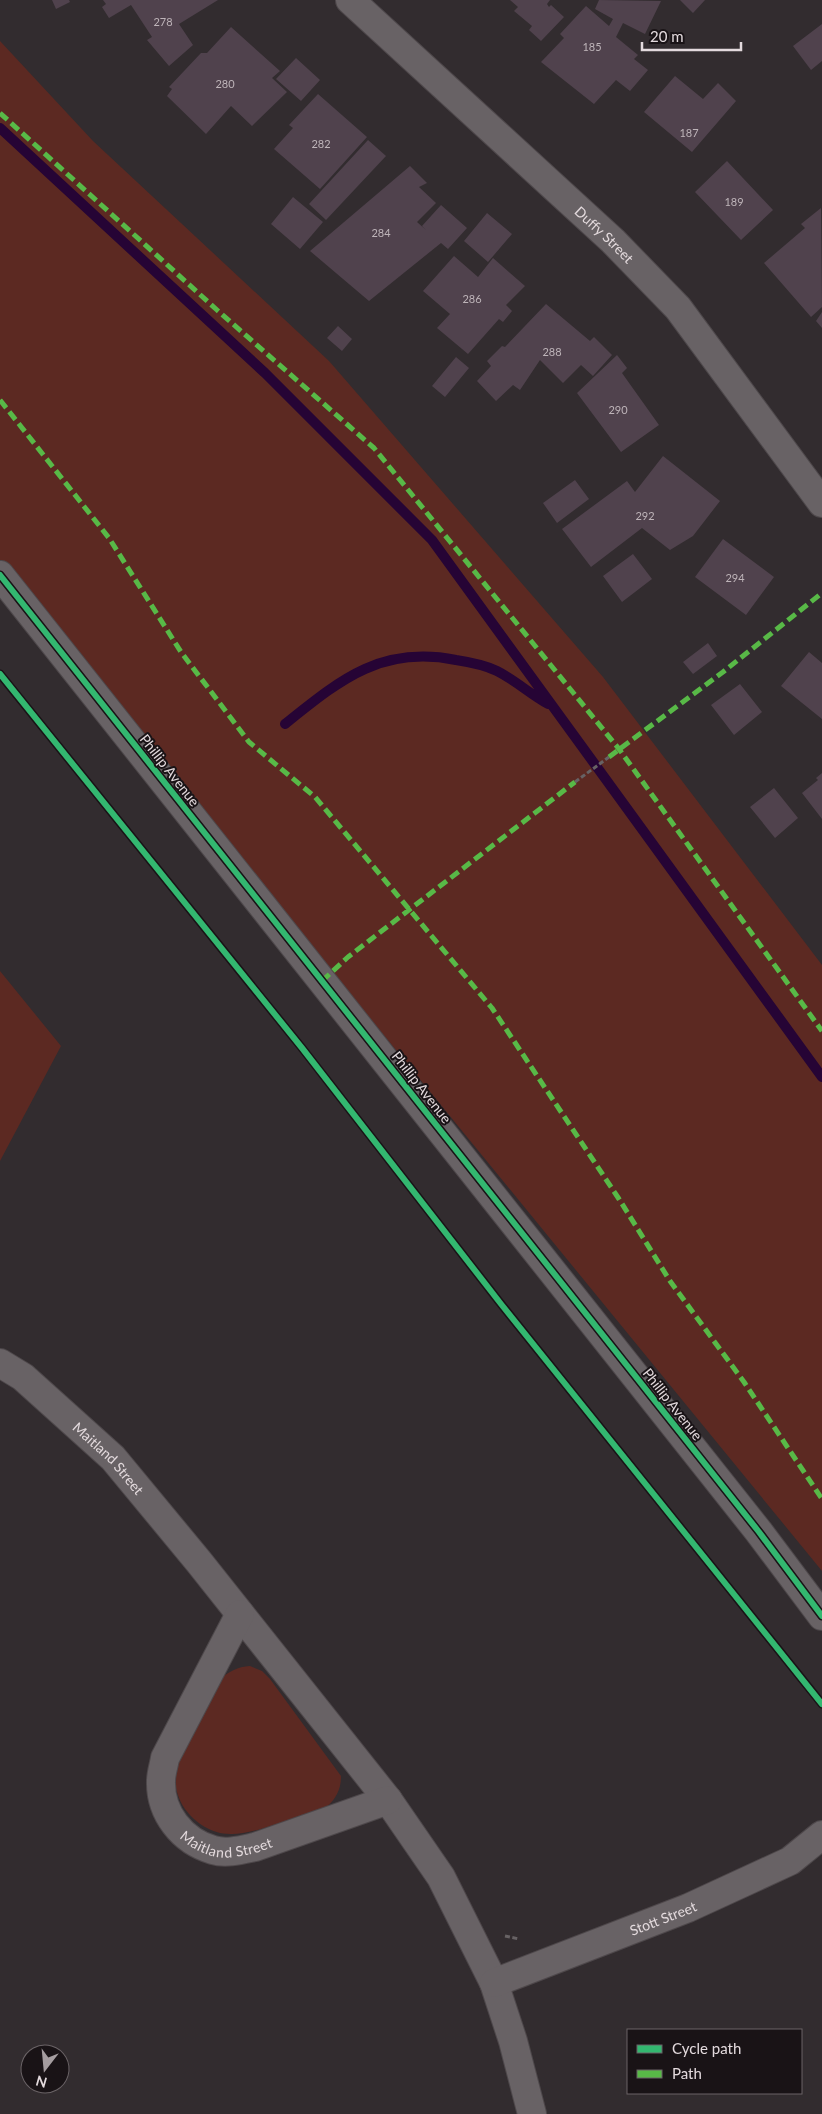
<svg xmlns="http://www.w3.org/2000/svg" width="822" height="2114" viewBox="0 0 822 2114" font-family="Lato,sans-serif">
<style>
.green{fill:#5c2922}
.lines{fill:none;stroke-linecap:round;stroke-linejoin:round}
.stream{stroke:#260435;stroke-width:10}
.building{fill:#50424d}
.street-casing{stroke:#4e484b;stroke-width:30}
.secondary-casing{stroke:#4e484b;stroke-width:30}
.path{stroke:#676264;stroke-width:3;stroke-dasharray:5 2.5;stroke-linecap:butt}
.street{stroke:#686265;stroke-width:28}
.secondary{stroke:#686265;stroke-width:28}
.quiet{stroke:#58b947;stroke-width:5;stroke-dasharray:10 5;stroke-linecap:butt}
.cycleway-casing{stroke:#191316;stroke-width:9}
.cycleway{stroke:#33b770;stroke-width:6}
.labels{text-anchor:middle;dominant-baseline:central;stroke-width:4;stroke-linejoin:round;paint-order:stroke}
.number-label{font-size:11px;fill:#beb4b9}
.street-label{font-size:14px;fill:#e3dadd;stroke:#191316}
</style>
<rect width="100%" height="100%" fill="#322c2f"/>
<!-- green -->
<path class="green" d="M0,41L93,141L329,361L603,677L822,965V1571L0,566Z
M0,971L61,1046L0,1161Z
M250,1666L262,1671L270,1679L341,1776C341,1790 336,1798 327,1807C302,1815 254,1835 230,1834C212,1834 195,1823 185,1809C176,1796 173,1780 176,1765L220,1679C230,1671 237,1667 250,1666Z"/>
<g class="lines">
<!-- stream -->
<path class="stream" d="M0,128L265,373L432,540L822,1077
M285,724C340,680 381,645 456,660C469,662 485,665 497,671C515,680 530,694 548,704"/>
</g>
<!-- building -->
<path class="building" d="M52,0H69L70,2L56,9Z
M103,0H218L179,24L193,45L169,66L147,40L152,37L131,5L109,18L102,7L106,4Z
M510,0H550L547,4L549,7L551,5L564,17L541,41L529,30L532,26L514,11L518,7Z
M599,0L661,1L645,34L623,23L616,37L638,55L634,59L648,70L630,91L616,80L594,104L541,62L564,38L560,34L586,6L609,26L613,19L595,9Z
M680,0H705L693,13Z
M822,24V61L811,70L793,46Z
M231,27L280,71L272,78L287,92L252,126L231,106L206,134L167,96L172,89L169,87L201,53H207Z
M296,58L320,80L301,101L276,79Z
M675,76L703,99L718,83L736,101L692,152L644,112Z
M318,94L367,137L320,189L274,149L293,128L289,125Z
M368,140L386,156L326,220L309,204Z
M727,161L773,210L741,240L695,192Z
M410,166L427,183L419,187L436,203L417,222L426,230L422,226L441,205L467,228L448,249L441,243L369,301L310,251Z
M293,197L323,222L300,249L271,224Z
M821,208L822,307L811,317L764,263L805,228L801,224Z
M487,213L512,234L488,262L464,241Z
M454,256L478,277L493,258L525,286L506,305L512,311L503,322L499,319L468,354L437,328L450,314L423,291Z
M546,304L590,341L594,337L612,355L593,376L581,365L563,383L540,360L520,390L513,385L496,401L477,381L491,366L487,361L502,346L505,347Z
M822,312V328L816,321Z
M338,326L352,339L342,351L327,338Z
M617,355L627,368L622,373L659,425L621,452L577,393Z
M456,357L469,368L445,397L432,386Z
M663,456L720,501L693,536L670,550L642,528L591,567L562,529L627,481L635,492Z
M575,480L589,499L557,523L543,503Z
M723,539L774,577L746,615L695,577Z
M633,554L652,579L622,602L603,576Z
M708,643L717,656L693,674L683,662Z
M809,652L822,663V719L781,686Z
M740,684L762,712L734,735L711,705Z
M822,773V819L802,793L818,780L816,778Z
M774,788L798,818L775,838L750,807Z"/>
<g class="lines">
<!-- street casing -->
<g class="street-casing">
<g id="street">
<path id="s1" d="M350,0L613,241L678,308L822,503"/>
<path id="s2" d="M0,1363L23,1377L113,1458L199,1562L388,1800L441,1877L494,1983L513,2041L532,2114"/>
<path id="s3" d="M240,1614L165,1758C164,1765 161,1773 161,1781C160,1813 182,1841 213,1850C226,1854 241,1850 255,1847L388,1800"/>
<path id="s4" d="M494,1983L688,1908L790,1861L822,1835"/>
</g>
</g>
<!-- secondary casing -->
<g class="secondary-casing">
<path id="secondary" d="M0,575L759,1532L822,1616"/>
</g>
<!-- path -->
<path class="path" d="M575,782L609,757
M505,1936L519,1939"/>
<!-- street -->
<use href="#street" class="street"/>
<!-- secondary -->
<use href="#secondary" class="secondary"/>
<!-- quiet -->
<path class="quiet" d="M0,113L217,310L374,448L619,749L822,1031
M0,400L109,538L181,652L249,742L315,797L492,1008L619,1199L670,1281L744,1382L822,1499
M609,757L723,672L822,593
M322,981L348,957L575,782"/>
<!-- cycleway casing -->
<g class="cycleway-casing">
<path id="cycleway" d="M0,575L759,1532L822,1616
M0,674L302,1048L501,1304L822,1704"/>
</g>
<!-- cycleway -->
<use href="#cycleway" class="cycleway"/>
</g>
<g class="labels">
<!-- number labels -->
<g class="number-label">
<text x="163" y="21">278</text>
<text x="592" y="46">185</text>
<text x="225" y="83">280</text>
<text x="689" y="132">187</text>
<text x="321" y="143">282</text>
<text x="734" y="201">189</text>
<text x="381" y="232">284</text>
<text x="472" y="298">286</text>
<text x="552" y="351">288</text>
<text x="618" y="409">290</text>
<text x="645" y="515">292</text>
<text x="735" y="577">294</text>
</g>
<!-- street labels -->
<g class="street-label">
<text stroke="none"><textPath href="#s1" startOffset="346">Duffy Street</textPath></text>
<text transform="translate(170 770) rotate(52)">Phillip Avenue</text>
<text transform="translate(422 1087) rotate(52)">Phillip Avenue</text>
<text transform="translate(673 1404) rotate(52)">Phillip Avenue</text>
<text stroke="none"><textPath href="#s2" startOffset="145">Maitland Street</textPath></text>
<text stroke="none"><textPath href="#s3" startOffset="291">Maitland Street</textPath></text>
<text stroke="none"><textPath href="#s4" startOffset="181">Stott Street</textPath></text>
</g>
</g>
<!-- legend -->
<rect x="627" y="2029" width="175" height="65" fill="#191316" stroke="#6a6366"/>
<rect x="637" y="2045" width="25" height="8" fill="#33b770" stroke="#6a6366"/>
<text x="672" y="2054" font-size="15" fill="#e3dadd">Cycle path</text>
<rect x="637" y="2070" width="25" height="8" fill="#58b947" stroke="#6a6366"/>
<text x="672" y="2079" font-size="15" fill="#e3dadd">Path</text>
<!-- north arrow -->
<g transform="translate(45 2069) rotate(196)"><circle r="24" fill="#191316" stroke="#6a6366"/>
<path d="M0-4L9 19L0 12L-9 19Z" fill="#a59da0"/>
<text y="-8" font-size="14" font-weight="bold" text-anchor="middle" fill="#e3dadd">N</text>
</g>
<!-- scale -->
<path d="M642 42v8h99v-8" fill="none" stroke="#e3dadd" stroke-width="2.5"/>
<text x="650" y="42" font-size="15" fill="#e3dadd" stroke="#191316" stroke-width="4" paint-order="stroke">20 m</text>
</svg>
